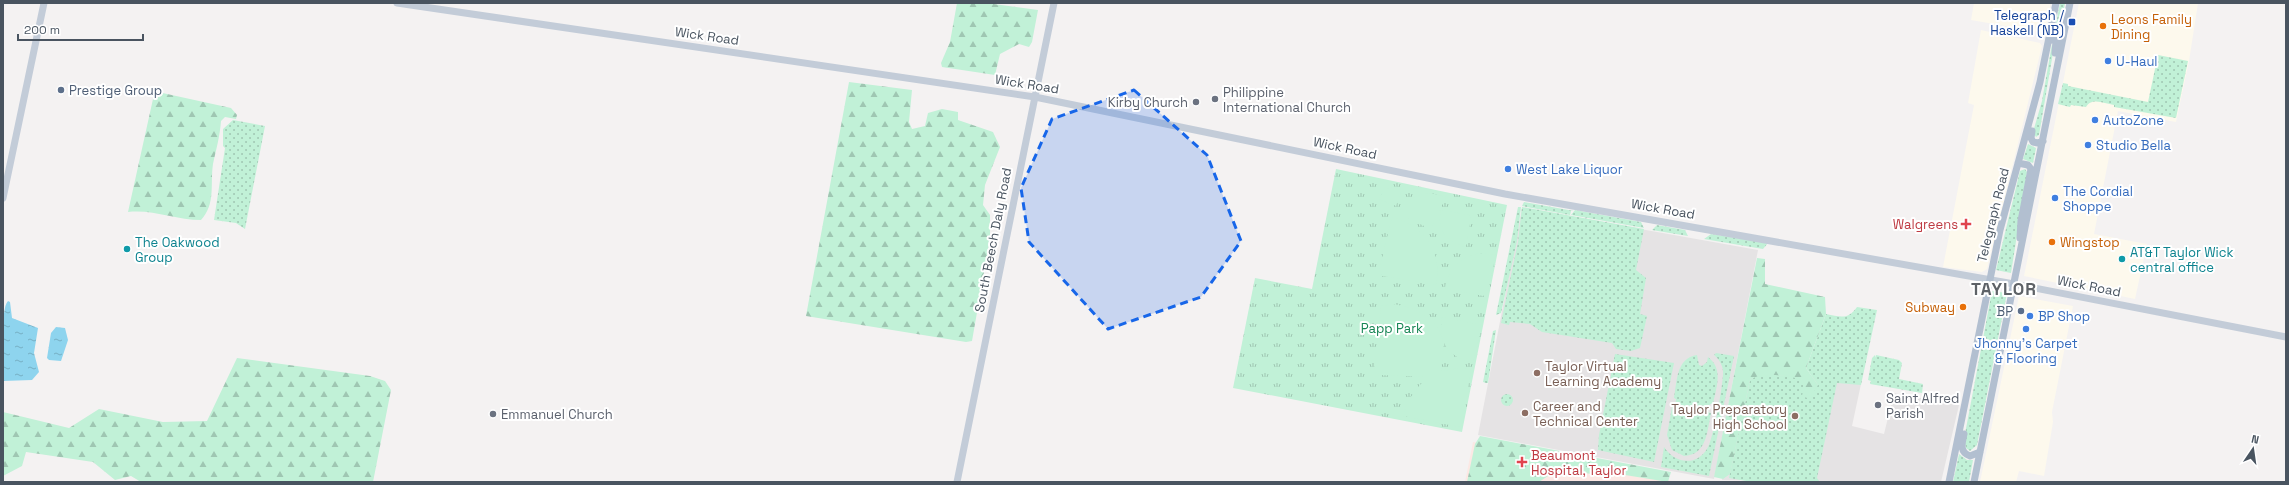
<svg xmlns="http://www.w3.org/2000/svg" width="2289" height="485" viewBox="0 0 2289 485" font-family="'Space Grotesk',sans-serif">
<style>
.commercial{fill:#fdf9ed}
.education{fill:#e5e3e4}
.medical{fill:#fce8e4}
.grass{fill:url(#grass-dots)}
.forest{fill:url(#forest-firs)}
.park{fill:url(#park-tufts)}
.pitch{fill:#c1f1d7}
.water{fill:url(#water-ripples)}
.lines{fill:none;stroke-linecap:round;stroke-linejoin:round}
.secondary{stroke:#c3ccd8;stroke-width:7}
.primary{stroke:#b2bfd0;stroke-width:7}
.marked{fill:#1766e9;fill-opacity:0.2;stroke:#1766e9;stroke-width:3;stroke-dasharray:8 5;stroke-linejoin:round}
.transit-dot{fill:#1a4fb4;stroke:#fff;stroke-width:1.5}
.food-dot{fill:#e8710a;stroke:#fff;stroke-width:1.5}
.shop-dot{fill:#3f7fe0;stroke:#fff;stroke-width:1.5}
.service-dot{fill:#5c6f8a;stroke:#fff;stroke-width:1.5}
.worship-dot{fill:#6b7280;stroke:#fff;stroke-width:1.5}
.health-dot{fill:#e0444e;stroke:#fff;stroke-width:1.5}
.culture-dot{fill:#0f9aa8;stroke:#fff;stroke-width:1.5}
.education-dot{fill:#8d6e63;stroke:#fff;stroke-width:1.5}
.labels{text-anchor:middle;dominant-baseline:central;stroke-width:4;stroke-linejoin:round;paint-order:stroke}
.transit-label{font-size:13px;fill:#164399;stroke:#fff;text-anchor:end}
.food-label{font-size:13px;fill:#c56008;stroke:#fff;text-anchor:start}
.street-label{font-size:13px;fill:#495460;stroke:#fff}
.shop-label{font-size:13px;fill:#366cbe;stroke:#fff;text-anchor:start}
.service-label{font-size:13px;fill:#4e5e75;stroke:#fff;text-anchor:start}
.worship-label{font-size:13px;fill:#5b616d;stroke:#fff;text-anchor:start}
.health-label{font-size:13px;fill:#be3a42;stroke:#fff;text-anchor:end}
.culture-label{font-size:13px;fill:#0d838f;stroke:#fff;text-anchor:start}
.park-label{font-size:13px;fill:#168554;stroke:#fff}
.education-label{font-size:13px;fill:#785e54;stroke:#fff;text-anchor:start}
.district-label{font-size:17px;font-weight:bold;letter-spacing:1px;fill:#5e6267;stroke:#fff}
</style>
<defs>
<pattern id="grass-dots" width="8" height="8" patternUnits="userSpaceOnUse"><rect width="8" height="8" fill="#c1f1d7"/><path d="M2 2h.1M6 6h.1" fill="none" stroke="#9fc6b2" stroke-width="1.8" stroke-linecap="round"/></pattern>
<pattern id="forest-firs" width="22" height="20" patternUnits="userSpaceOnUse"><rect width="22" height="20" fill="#c1f1d7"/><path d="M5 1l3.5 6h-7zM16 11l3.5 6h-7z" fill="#9fc6b2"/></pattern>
<pattern id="park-tufts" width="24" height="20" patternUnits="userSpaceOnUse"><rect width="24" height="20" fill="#c1f1d7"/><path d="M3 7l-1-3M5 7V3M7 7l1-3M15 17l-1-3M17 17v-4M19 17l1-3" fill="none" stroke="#9fc6b2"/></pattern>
<pattern id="water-ripples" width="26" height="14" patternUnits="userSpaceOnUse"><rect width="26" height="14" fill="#8ed4ee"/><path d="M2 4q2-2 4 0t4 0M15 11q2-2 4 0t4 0" fill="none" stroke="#76afc4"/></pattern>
</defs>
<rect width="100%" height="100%" fill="#f4f2f2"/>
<!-- commercial -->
<path class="commercial" d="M1974,3H2051L2045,33L1971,20Z
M2079,3H2198L2189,61L2176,122L2118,111L2094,234L2147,244L2135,299L2024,276Z
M1981,30L2040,43L2042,46L1987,269L1982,272L1943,267L1974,105L1968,103Z
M2019,296L2073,306L2052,412L2053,422L2044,476L2019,471L2016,482H1980Z"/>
<!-- education -->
<path class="education" d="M1522,208L1758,250L1714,479L1478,435Z
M1746,364L1861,384L1852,426L1884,434L1894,393L1959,405L1941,482L1722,480Z"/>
<!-- medical -->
<path class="medical" d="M1473,442L1677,482H1465Z"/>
<!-- grass -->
<path class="grass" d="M2060,3H2065L2059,35L2054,34Z
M2052,44L2054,47L2039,135L2036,137L2033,132L2042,101Z
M2158,55L2188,61L2176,118L2114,107V105C2104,103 2091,97 2086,107L2071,105L2070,107L2058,104L2063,83L2068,84V86L2148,102Z
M233,120L265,126L245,229L236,223L214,220L225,148L223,146V129Z
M2028,144L2036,148L2033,163L2023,159Z
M2025,169L2027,172L2011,273L1996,270L2020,171Z
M1524,202L1574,211H1571L1570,215L1522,206Z
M1518,207H1521L1517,241L1501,313L1496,315Z
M1522,207L1644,229L1636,270L1646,278L1640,314L1647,316L1640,348L1631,351L1616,349L1612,343L1542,332L1530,324L1510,322L1509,325L1501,323L1518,242Z
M1575,210L1641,222L1644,228L1571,215Z
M1657,225L1685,230L1688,236L1652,230Z
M1711,234L1768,243L1763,249L1704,239Z
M1992,291L2007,293L1977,445L1970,451L1966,448L1964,439Z
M1857,307L1877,310L1861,385L1837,383L1817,478L1820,482H1752L1729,478L1750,380L1759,374L1793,376L1818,385L1806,368L1826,314C1841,317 1848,320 1857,307Z
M1496,330L1488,383H1486L1483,382L1493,331Z
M1716,353L1734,356L1709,476L1661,467L1664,447C1674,463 1696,467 1707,449C1713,441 1724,381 1723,371C1722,364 1719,359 1714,355Z
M1615,354L1674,363L1654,462L1598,450L1599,435Z
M1697,355L1699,365L1702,366L1707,362L1708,357C1724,369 1716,388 1713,404H1710L1708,412L1711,413C1707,431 1707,455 1684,456L1672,450L1667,435L1672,407H1675L1676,399L1674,398C1677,382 1676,358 1697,355Z
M1875,355V358L1876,355L1899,360L1902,363L1899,379L1923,384L1922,393L1870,384L1871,381L1868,380L1872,358Z
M1501 400a6 6 0 1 1 12 0a6 6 0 1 1-12 0Z
M1959,454L1967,460H1973L1969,482H1953Z"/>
<!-- forest -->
<path class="forest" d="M957,3H986L1038,10L1032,42L1029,47L1019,44L1000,54L995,75L942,67L941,63L950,42Z
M849,82L912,90L909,122L912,129L925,126L928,113L942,109L958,112V120L993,132L1000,147L985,185L983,205L990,215V238L972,341L966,342L806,316Z
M158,92L231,108L237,115L236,119L225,117L221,121C220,136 216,150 213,164C210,184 216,204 201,220C176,220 152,209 128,212L153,99Z
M1757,258L1765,259V284L1825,297L1826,314L1806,368L1818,385L1810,399L1802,396L1805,381C1793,376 1761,371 1750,380L1730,474L1723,479L1714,477Z
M237,358L370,376L385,381L391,390L373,482H141L131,476L115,480L93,462L26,452L22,466L3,476V412L69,428L99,409L163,422L207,421Z
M1480,436L1671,472L1668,482L1619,474L1610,477L1566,470L1548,476L1539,482H1467L1475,444Z"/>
<!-- park -->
<path class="park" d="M1336,169L1507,205L1462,432L1233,388L1255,278L1312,289Z"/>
<!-- pitch -->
<path class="pitch" d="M1398,187L1402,189L1396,206L1379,199C1383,190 1388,186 1398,187Z
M1431,193L1446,197L1431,228H1428L1398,213C1406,200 1416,194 1431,193Z
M1441,210L1469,215L1471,218L1466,247C1447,242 1436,230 1441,210Z
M1392,217C1426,228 1442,249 1436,285L1382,276L1379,271Z
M1479,253L1496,255L1487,294L1483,296L1445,288C1449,268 1459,258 1479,253Z
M1393,304C1415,307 1439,318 1443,342C1444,352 1442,361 1441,371L1461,368L1471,370L1462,426L1460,427L1403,416C1408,398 1415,389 1428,377L1378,375L1374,371L1381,306Z
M1442,317L1477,324L1481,328L1473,363C1448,357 1438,343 1442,317Z"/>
<!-- water -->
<path class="water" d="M8,301L10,302L12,318L38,328L34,353L39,372L32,380L3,381C3,367 0,308 8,301Z
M56,327L65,328L68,340L61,361L49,360L47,358L51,333Z"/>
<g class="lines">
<!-- secondary -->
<path class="secondary" d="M397,3L1035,97L1505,194L2014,284L2286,337
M3,198L44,3
M957,482L1054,3"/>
<!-- primary -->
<path class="primary" d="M2049,41L2054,39L2056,41L2055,53
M2032,131L2031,138L2033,142L2038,143L2043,141
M2018,163L2028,165L2031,169L2021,221L2020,238
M1964,434C1962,443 1959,452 1970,456L1980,452
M1949,482L2000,230L2040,82L2056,3
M1974,482L2070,3"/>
</g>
<!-- marked area -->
<path class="marked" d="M1134,90L1207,155L1241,241L1201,297L1108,329L1029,242L1021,188L1052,119Z"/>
<!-- markers -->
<rect class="transit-dot" x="2068" y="18" width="8" height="8" rx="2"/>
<g class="food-dot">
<circle cx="2103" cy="26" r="4"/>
<circle cx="2052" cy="242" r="4"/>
<circle cx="1963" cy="307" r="4"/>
</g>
<g class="shop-dot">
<circle cx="2108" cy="61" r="4"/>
<circle cx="2095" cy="120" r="4"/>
<circle cx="2088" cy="145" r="4"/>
<circle cx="1508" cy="169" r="4"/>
<circle cx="2055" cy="198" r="4"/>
<circle cx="2030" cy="316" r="4"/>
<circle cx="2026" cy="329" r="4"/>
</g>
<g class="service-dot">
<circle cx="61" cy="90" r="4"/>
<circle cx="2021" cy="311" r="4"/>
</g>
<g class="worship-dot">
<circle cx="1215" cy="99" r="4"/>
<circle cx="1196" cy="102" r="4"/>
<circle cx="1878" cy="405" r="4"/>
<circle cx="493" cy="414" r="4"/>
</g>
<g class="health-dot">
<path d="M1964 218h4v4h4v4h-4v4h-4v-4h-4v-4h4z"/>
<path d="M1520 456h4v4h4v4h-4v4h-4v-4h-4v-4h4z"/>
</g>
<g class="culture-dot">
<circle cx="127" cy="249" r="4"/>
<circle cx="2122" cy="259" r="4"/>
</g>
<g class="education-dot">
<circle cx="1537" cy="373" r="4"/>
<circle cx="1525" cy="413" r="4"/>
<circle cx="1795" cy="416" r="4"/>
</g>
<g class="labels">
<!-- transit labels -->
<g class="transit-label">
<text x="2064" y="15">Telegraph /<tspan x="2064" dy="15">Haskell (NB)</tspan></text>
</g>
<!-- food labels -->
<g class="food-label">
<text x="2111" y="19">Leons Family<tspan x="2111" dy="15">Dining</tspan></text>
<text x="2060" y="242">Wingstop</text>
<text x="1955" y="307" text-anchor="end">Subway</text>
</g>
<!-- street labels -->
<g class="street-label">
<text transform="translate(707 36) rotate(8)">Wick Road</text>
<text transform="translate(1027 84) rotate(9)">Wick Road</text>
<text transform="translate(1345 148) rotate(12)">Wick Road</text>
<text transform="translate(1663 209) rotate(10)">Wick Road</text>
<text transform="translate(1993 215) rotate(-76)">Telegraph Road</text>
<text transform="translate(993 240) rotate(-79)">South Beech Daly Road</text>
<text transform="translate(2089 286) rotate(11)">Wick Road</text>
</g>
<!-- shop labels -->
<g class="shop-label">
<text x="2116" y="61">U-Haul</text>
<text x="2103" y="120">AutoZone</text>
<text x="2096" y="145">Studio Bella</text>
<text x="1516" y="169">West Lake Liquor</text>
<text x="2063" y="191">The Cordial<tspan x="2063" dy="15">Shoppe</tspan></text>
<text x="2038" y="316">BP Shop</text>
<text x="2026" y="343" text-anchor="middle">Jhonny's Carpet<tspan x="2026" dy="15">&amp; Flooring</tspan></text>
</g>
<!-- service labels -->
<g class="service-label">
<text x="69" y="90">Prestige Group</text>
<text x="2013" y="311" text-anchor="end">BP</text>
</g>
<!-- worship labels -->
<g class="worship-label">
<text x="1223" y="92">Philippine<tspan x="1223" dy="15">International Church</tspan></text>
<text x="1188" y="102" text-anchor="end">Kirby Church</text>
<text x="1886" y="398">Saint Alfred<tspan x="1886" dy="15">Parish</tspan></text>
<text x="501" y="414">Emmanuel Church</text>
</g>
<!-- health labels -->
<g class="health-label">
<text x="1958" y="224">Walgreens</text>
<text x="1531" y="455" text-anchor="start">Beaumont<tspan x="1531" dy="15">Hospital, Taylor</tspan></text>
</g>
<!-- culture labels -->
<g class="culture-label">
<text x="135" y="242">The Oakwood<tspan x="135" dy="15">Group</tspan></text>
<text x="2130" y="252">AT&amp;T Taylor Wick<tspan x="2130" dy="15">central office</tspan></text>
</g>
<!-- park labels -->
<g class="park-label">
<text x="1392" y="328">Papp Park</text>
</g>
<!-- education labels -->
<g class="education-label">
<text x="1545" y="366">Taylor Virtual<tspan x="1545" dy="15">Learning Academy</tspan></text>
<text x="1533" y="406">Career and<tspan x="1533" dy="15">Technical Center</tspan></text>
<text x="1787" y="409" text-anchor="end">Taylor Preparatory<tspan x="1787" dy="15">High School</tspan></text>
</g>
<!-- district labels -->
<g class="district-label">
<text x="2004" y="289">TAYLOR</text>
</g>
</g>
<!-- border -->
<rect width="2289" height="485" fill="none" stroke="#495460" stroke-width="8"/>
<!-- north arrow -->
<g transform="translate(2253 449) rotate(13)" stroke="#ffffff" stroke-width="3" paint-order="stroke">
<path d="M0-3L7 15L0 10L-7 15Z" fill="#495460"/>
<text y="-6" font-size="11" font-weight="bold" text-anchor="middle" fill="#495460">N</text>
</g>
<!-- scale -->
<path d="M18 34v6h125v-6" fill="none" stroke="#495460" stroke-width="2"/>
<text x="24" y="34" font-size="12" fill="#495460" stroke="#ffffff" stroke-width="3" paint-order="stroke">200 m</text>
</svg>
